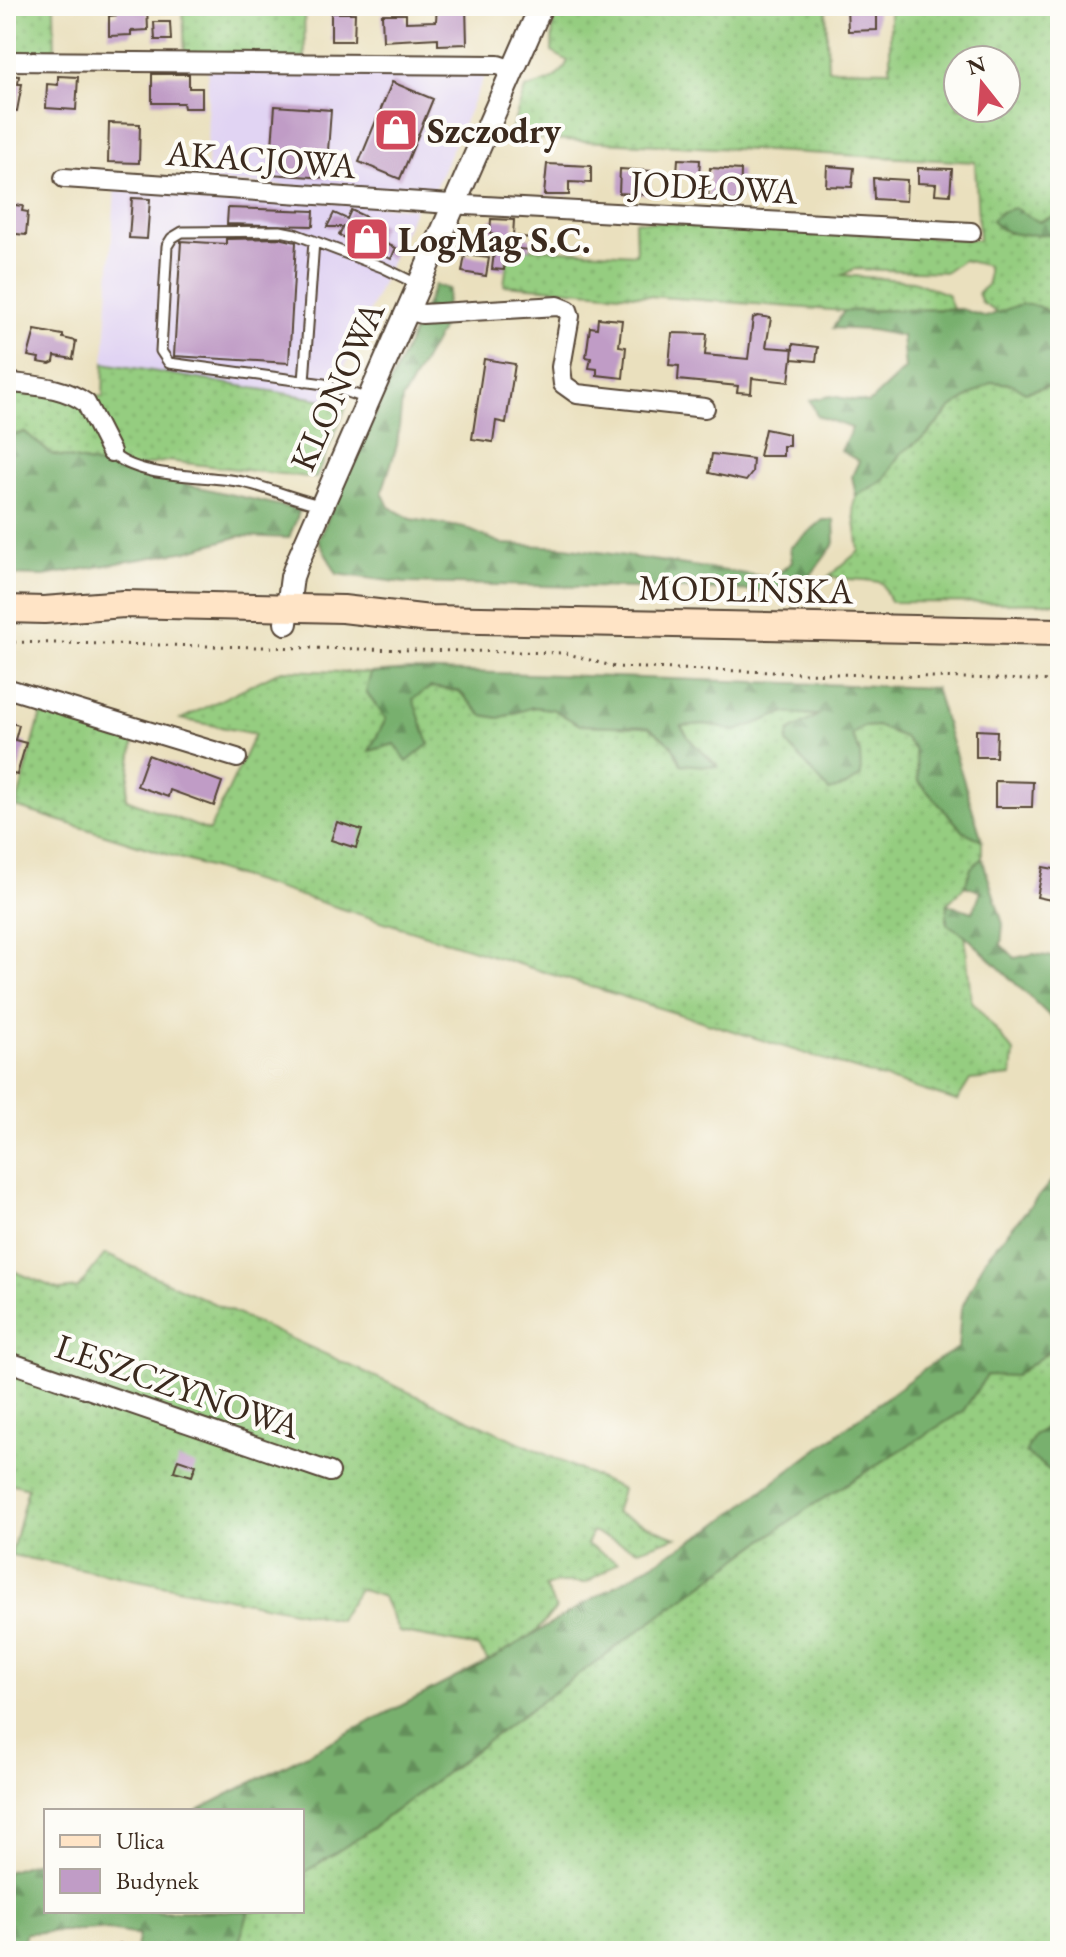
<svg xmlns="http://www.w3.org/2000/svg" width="1066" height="1957" viewBox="0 0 1066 1957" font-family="'EB Garamond',serif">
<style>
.built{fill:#e1d4f3}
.grass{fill:url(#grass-dots);stroke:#687c4f;stroke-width:2;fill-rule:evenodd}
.forest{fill:url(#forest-firs);stroke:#5a6d46;stroke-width:2}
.building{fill:#c09cc6}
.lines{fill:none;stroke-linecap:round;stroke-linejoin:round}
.service-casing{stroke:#554536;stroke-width:13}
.minor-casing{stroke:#554536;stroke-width:22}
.tertiary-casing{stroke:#554536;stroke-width:26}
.secondary-casing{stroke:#554536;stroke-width:30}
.path{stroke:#554536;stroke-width:3;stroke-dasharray:2 6;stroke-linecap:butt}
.service{stroke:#fff;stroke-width:9}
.minor{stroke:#fff;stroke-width:18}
.tertiary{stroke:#fff;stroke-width:22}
.secondary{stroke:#ffe4c6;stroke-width:26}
.labels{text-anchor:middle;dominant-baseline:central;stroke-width:8;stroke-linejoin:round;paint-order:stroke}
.poi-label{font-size:36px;font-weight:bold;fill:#3b2a1e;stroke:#fdfcf7;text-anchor:start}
.street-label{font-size:36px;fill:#3b2a1e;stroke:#fdfcf7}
</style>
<defs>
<pattern id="grass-dots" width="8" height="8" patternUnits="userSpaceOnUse" patternTransform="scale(2)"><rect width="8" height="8" fill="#95cd80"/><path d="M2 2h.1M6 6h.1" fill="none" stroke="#81b06e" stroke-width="1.8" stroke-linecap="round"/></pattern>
<pattern id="forest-firs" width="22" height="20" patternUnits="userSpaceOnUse" patternTransform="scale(2)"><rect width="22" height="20" fill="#78b06e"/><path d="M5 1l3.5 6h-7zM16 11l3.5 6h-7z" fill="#648f5a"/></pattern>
</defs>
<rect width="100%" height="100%" fill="#fdfcf7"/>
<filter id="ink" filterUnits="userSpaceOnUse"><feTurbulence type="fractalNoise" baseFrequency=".0125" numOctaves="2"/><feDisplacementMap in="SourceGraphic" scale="16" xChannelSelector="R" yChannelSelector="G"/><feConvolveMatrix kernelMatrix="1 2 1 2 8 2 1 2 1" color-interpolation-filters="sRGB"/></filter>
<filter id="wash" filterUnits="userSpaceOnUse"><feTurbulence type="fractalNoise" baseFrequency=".006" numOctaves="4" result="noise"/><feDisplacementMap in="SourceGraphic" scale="32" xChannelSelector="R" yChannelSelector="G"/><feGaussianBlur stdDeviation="1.8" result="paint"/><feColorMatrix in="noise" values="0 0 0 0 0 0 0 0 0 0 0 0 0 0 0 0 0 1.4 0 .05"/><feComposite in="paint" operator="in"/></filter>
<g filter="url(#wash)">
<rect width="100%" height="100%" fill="#eae0be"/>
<!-- built -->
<path class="built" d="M208,66L488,68L432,195L207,181Z
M115,189L415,208L330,401L104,363Z"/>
<!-- grass -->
<path class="grass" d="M6,6H54L55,57L6,56Z
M183,6H304L305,58H185Z
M559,6H826L828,69L890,70V6H1060V214L1006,233L1060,234V310L1052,313C1031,303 1019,305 998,313L982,303L978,293L988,284V266L963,260L946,272L854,269L842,275L913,281L947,294L953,309L844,311L504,285L509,247L636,254L635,221L979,240L975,162L509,137L525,89C544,83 559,80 568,61L552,52L553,22ZM958,60H1006V108H958Z
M104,363L330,401L346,407L316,478L167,461L123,470L51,454L25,432L6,437V385L103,397Z
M992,382L1012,384L1025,392L1047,386L1060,389V603L890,602L882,583C864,578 847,581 829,576L859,551L853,506L856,496L884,480L900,454L927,435L951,408Z
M282,670L371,673L367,692L386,719L370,751L395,744L412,699L431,687L459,691L482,715L499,718L533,707L552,709L580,725L649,727L672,745L681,764L717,765L691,741L680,726L705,724L736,731L784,713L820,716L860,753L852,735L862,727L877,726L904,737L915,751L918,781L964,832L982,840V858L971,868L965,886L947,904V923L965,935L971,1000L1014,1052L1012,1076L970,1080L957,1101L16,807L41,714L134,740L126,799L209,831L255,734L181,719Z
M105,1254L622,1489L615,1513L676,1537L639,1550L592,1532L586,1544L618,1562L586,1583H556L545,1587L556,1609L535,1633L488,1661L479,1647L399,1632L383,1597L359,1589L339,1620L11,1555L28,1488L6,1482V1268L60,1290L78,1288Z
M1060,1343V1419L1034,1435L1049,1470L1060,1468V1951H236L249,1911H302V1874L363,1835L510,1724L805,1510L963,1411L987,1374L1015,1376Z"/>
<!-- forest -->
<path class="forest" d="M1014,208L1039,222L1060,214V234C1038,233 1005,241 992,220L1001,212Z
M435,285L449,289L441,330L402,400L397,445L382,492L389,507L411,519L465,528L503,544L565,547L773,578L792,562L790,548L823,520H834L835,543L804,584L769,591L405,583L337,574L318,540Z
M1021,304L1037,306L1052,313L1060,310V389L1047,386L1025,392L1012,384L992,382L951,408L927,435L900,454L884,480L856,496L852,476L859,461L841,451L852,428L817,416L810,400L831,396L869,403L905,369L902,336L871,330L833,328L844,311L961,309L986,317Z
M25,432L51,454L300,510L289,538L240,536L187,551L44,576L6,575V437Z
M410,670L935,688L982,840L964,832L918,781L915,751L904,737L877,726L862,727L852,735L860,753L861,776L846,786L829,791L787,743L789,732L818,715L784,713L736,731L705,724L681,726L691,741L718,767L681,764L672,745L649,727L580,725L552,709L533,707L499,718L482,715L459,691L431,687L413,699L429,744L407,762L395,744L369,751L386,719L366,692L371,673Z
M982,858L1003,924L1001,945L1015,958L1033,954L1060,958V1026L965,935L947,924V904L973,912L981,891L965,886L971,868Z
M1060,1171V1343L1015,1376L987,1375L963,1411L805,1510L510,1724L363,1835L302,1874V1811H196L488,1661L711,1529L928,1366L958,1348L961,1309L985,1259Z
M1060,1419V1468L1049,1470L1025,1453L1034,1435Z
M46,1859V1911H249L236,1951H135L139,1935L101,1929L26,1933L20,1951H6V1872Z"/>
<g id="blocks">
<!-- building -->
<path class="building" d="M117,6H147L148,30L131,31V35L109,36V16L117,15Z
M437,6H466L467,44L438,45V38L383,41L382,14H406V22L436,21Z
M847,6H877V30L848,31Z
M331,13H355L354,41H331Z
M154,22H170L171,40H155Z
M152,74H189V88H202V108H184L183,103H152Z
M6,75L19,76L18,84H22L17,111L6,110Z
M58,76L78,77L76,110L46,108L47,84L58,85Z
M392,82L433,99L400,179L359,162Z
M275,106L331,110L326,178L270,174Z
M109,123L140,124L139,163L108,162Z
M678,159L700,160L699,175L677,173Z
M547,164L591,166V183L569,182V195H544Z
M827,166L854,168L852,187L826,186Z
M710,168L741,170L740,201L708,200Z
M918,168L952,169L950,195L935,194L936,184L918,183Z
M620,169L651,171L650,195L619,193Z
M873,178L907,180L906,201L874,199Z
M132,198L150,199L147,239L129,238Z
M6,204L23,206L22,211L28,212L26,235L6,233Z
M228,208L314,211L313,226L227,224Z
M351,210L383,225L377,240L396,248L391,259L339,235L343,227H327L334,213L347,219Z
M491,219L514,220L513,236L531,238L530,250L507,248L504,270L492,269L496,235L490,234Z
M279,238L296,242L289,363L174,356L181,241L226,244V239Z
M465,255L489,258L486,276L462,272Z
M758,316L771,318L766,347L793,349L789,382L752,378L751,393L737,392L738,386L678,380L679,366L669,365L672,333L707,334L705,355L748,359L753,318Z
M598,318L622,320L619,346L626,347L623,378L597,375V369L589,368L591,358L586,357L590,327L597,328Z
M35,330L63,335V338L76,341L73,359L55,356L54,362L50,364L38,362L39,358L28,356Z
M793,344L818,347L816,361L792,359Z
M484,359L515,364L506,423L496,421L493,442L472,439Z
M765,429L789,434V446H783V456H759Z
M712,454L753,459L752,473L746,481L709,473Z
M6,722L19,725L15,740L26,743L17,775L6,772Z
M976,730L997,731L996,757H976Z
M148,755L222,782L214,806L170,790L168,797L137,786Z
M995,781L1033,782L1032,807H995Z
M337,822L362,830L356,848L331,840Z
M1043,867L1060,870V902L1037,897Z
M178,1459L196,1465L192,1476L174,1471Z"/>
</g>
</g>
<g filter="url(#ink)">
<use href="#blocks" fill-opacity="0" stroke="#554536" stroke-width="2"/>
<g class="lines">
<!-- service casing -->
<g class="service-casing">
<path id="service" d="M304,382L314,241
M368,399L324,384L169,363L161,351L167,246L172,238L182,232L280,231L295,234L382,267L419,285
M111,452C138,480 206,474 243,482C270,488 295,500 321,505
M120,1951V1949"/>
</g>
<!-- minor casing -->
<g class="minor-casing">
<path id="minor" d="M6,61L498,65L513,70
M64,178L466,205L971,232
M408,310L422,314L558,306L568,310L570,316L561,367L563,384L577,394L705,408
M6,382C33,386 63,386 86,403L111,452
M6,688L237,758
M6,1361L330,1472"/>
</g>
<!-- tertiary casing -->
<g class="tertiary-casing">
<path id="tertiary" d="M286,623L292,577L297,563L541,6"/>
</g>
<!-- secondary casing -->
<g class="secondary-casing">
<path id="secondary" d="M6,609L44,610L124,604L343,609L430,619L1060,632"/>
</g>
<!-- path -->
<path class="path" d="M6,642L565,653L615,667L1060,681"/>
<!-- service -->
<use href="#service" class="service"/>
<!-- minor -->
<use href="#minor" class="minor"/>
<!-- tertiary -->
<use href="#tertiary" class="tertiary"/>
<!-- secondary -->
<use href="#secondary" class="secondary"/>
</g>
</g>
<!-- icons -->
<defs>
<g id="shop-square" transform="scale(2.3)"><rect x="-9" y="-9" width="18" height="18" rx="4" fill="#d1495b" stroke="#fdfcf7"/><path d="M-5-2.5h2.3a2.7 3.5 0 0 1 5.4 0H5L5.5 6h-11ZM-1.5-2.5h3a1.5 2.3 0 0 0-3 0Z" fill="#fff"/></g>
</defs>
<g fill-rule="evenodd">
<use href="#shop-square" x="396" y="130"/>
<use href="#shop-square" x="367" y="239"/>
</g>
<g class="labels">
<!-- poi labels -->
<g class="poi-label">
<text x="427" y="130">Szczodry</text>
<text x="398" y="239">LogMag S.C.</text>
</g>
<!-- street labels -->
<g class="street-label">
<text transform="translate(261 159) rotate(4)">AKACJOWA</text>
<text transform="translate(714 187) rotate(3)">JODŁOWA</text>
<text transform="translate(337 386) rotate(-66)">KLONOWA</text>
<text transform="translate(746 589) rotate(1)">MODLIŃSKA</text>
<text transform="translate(178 1386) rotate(19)">LESZCZYNOWA</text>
</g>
</g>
<!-- margin -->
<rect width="1066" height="1957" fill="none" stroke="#fdfcf7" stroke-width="32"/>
<!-- legend -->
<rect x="44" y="1809" width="260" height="104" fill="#fdfcf7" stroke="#afa8a0" stroke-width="2"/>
<rect x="60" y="1835" width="40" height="12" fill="#ffe4c6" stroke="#afa8a0" stroke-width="2"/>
<text x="116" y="1849" font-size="24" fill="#3b2a1e">Ulica</text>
<rect x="60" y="1869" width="40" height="24" fill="#c09cc6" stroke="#afa8a0" stroke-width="2"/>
<text x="116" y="1889" font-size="24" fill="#3b2a1e">Budynek</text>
<!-- north arrow -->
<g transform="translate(982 84) rotate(343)"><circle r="38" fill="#fdfcf7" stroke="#afa8a0" stroke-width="2"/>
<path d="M0-6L14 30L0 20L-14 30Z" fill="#d1495b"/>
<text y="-12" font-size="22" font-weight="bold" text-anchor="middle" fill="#3b2a1e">N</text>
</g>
</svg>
